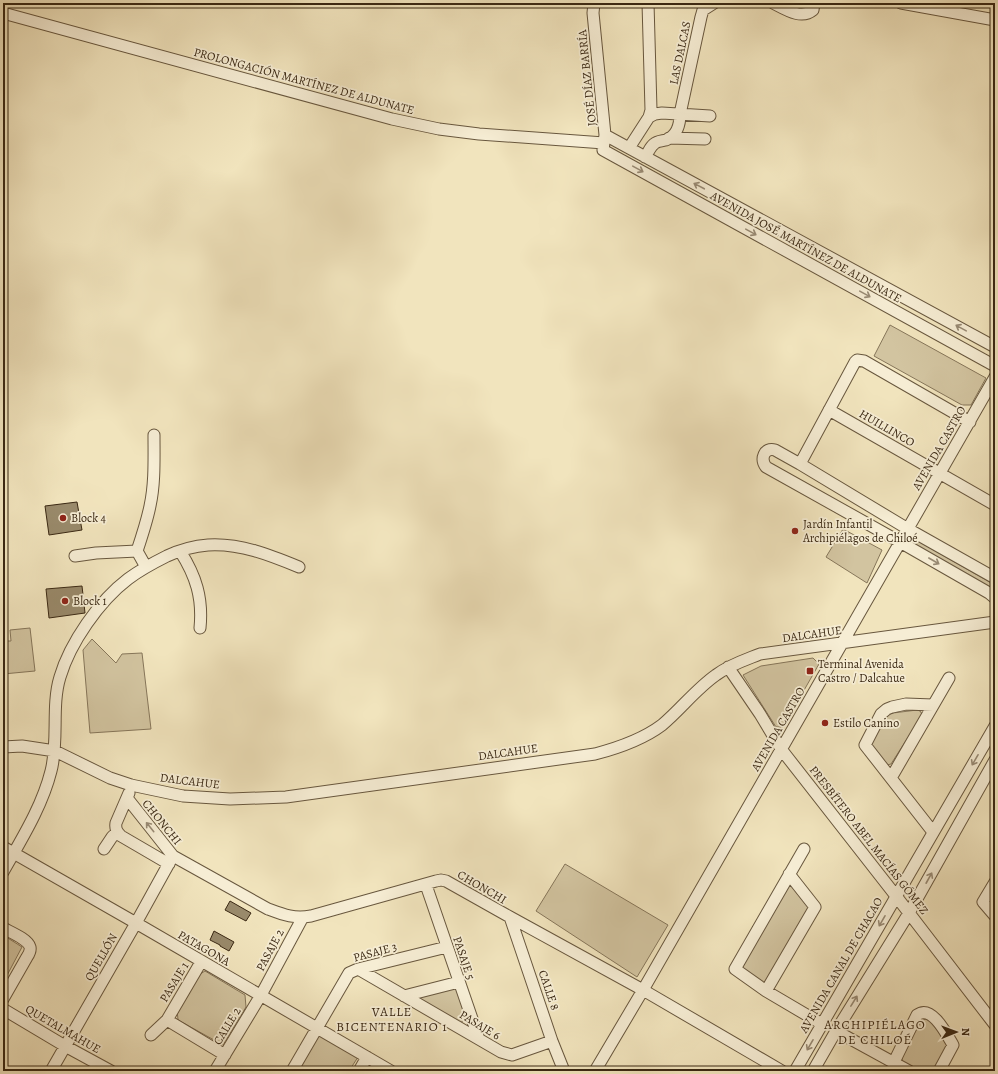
<svg xmlns="http://www.w3.org/2000/svg" width="998" height="1074" viewBox="0 0 998 1074" font-family="Alegreya,serif">
<style>
.green{fill:#d2c4a0;stroke:#86765a}
.building{fill:#998a6b;stroke:#3a2813}
.lines{fill:none;stroke-linecap:round;stroke-linejoin:round}
.minor-casing{stroke:#68573e;stroke-width:13}
.minor{stroke:#f6edd4;stroke-width:11}
.oneway{stroke:#988a74}
.poi-dot{fill:#8f2418;stroke:#f6edd4;stroke-width:1.5}
.labels{text-anchor:middle;dominant-baseline:central;stroke-width:3.5;stroke-linejoin:round;paint-order:stroke}
.street-label{font-size:12px;fill:#3a2813;stroke:#f6edd4}
.poi-label{font-size:12px;fill:#3a2813;stroke:#f6edd4;text-anchor:start}
.neighbourhood-label{font-size:13px;letter-spacing:1px;fill:#3a2813;stroke:#f6edd4}
</style>
<rect width="100%" height="100%" fill="#f1e4bd"/>
<filter id="stains"><feTurbulence type="fractalNoise" baseFrequency=".005" numOctaves="4"/><feColorMatrix values="0 0 0 0 .2 0 0 0 0 .09 0 0 0 0 .02 0 0 0 .5 -.17"/></filter>
<radialGradient id="worn" r=".72"><stop offset=".6" stop-color="#630" stop-opacity="0"/><stop offset="1" stop-color="#630" stop-opacity=".3"/></radialGradient>
<!-- green -->
<path class="green" d="M890,325L986,378L971,405H962L874,356Z
M843,529L882,550L867,583L826,557Z
M915,541H918L995,585V593L913,544Z
M30,628L35,671L3,674V641H11L10,630Z
M92,639L116,663L122,654L142,653L151,729L90,733L83,650Z
M813,658L819,664L783,727H776L743,675L761,666Z
M917,710L920,711L922,714L921,717L891,764L887,765L872,745V740L888,715L893,713Z
M565,864L668,925L637,977L536,911Z
M789,885H791L809,907L768,981L764,983L741,967Z
M3,935L22,947L3,983Z
M205,971L245,995L246,1007L223,1045L178,1020L177,1009L197,976Z
M452,986L458,990L467,1018L460,1023L421,1000L420,997Z
M926,1019L930,1021L948,1043L935,1071C929,1071 920,1072 915,1071C906,1068 901,1063 902,1055L920,1023L921,1021Z
M316,1034L358,1057L349,1071H295Z"/>
<!-- building -->
<path class="building" d="M77,502L82,530L49,535L45,506Z
M82,586L85,613L49,618L46,589Z
M230,901L251,913L246,921L225,910Z
M214,931L234,942L229,951L220,946V945L210,940Z"/>
<g class="lines">
<!-- minor casing -->
<g class="minor-casing">
<path id="minor" d="M594,3L593,13L605,135L603,150L995,366
M773,3C785,9 801,20 813,10L814,3
M901,3L995,20
M3,13L392,119L439,129L479,134L604,143
M649,117L655,114L662,113L710,116
M605,135L995,347
M669,138L705,139
M629,148L649,117L651,110L648,3
M645,157C648,153 650,147 654,144C657,141 662,141 666,140C677,136 680,124 680,114L701,17L703,10L714,3
M829,410L995,505
M800,464L855,362L857,360L864,361L970,422
M180,551C196,576 203,598 200,628
M75,556L96,553L137,551
M146,567L137,551C142,536 147,521 150,506C155,483 154,459 154,435
M995,578L908,529L800,464L775,450C764,447 760,459 766,467L900,542L989,593L995,598
M728,667L760,714L781,749L896,896L995,1025
M3,747L22,746L55,751L110,778L131,785L183,796L230,799L286,797L595,754C618,748 642,740 662,725C681,709 696,689 716,675C729,665 745,660 760,654L995,622
M891,778L949,678
M129,793L116,823C115,829 117,832 121,836L169,864
M127,798L173,856L268,909C284,915 294,919 311,916L436,881L441,880L446,881L510,917L643,990L782,1071
M933,832L865,745L881,714L887,709L892,707L906,704L933,705
M3,847L136,923L391,1071
M104,849L112,837L117,832
M804,849L735,969L766,991L822,1024
M3,872C21,840 42,807 51,771C59,741 51,706 60,677C70,643 99,601 128,579C140,570 153,563 167,556C180,550 194,546 208,545C240,543 270,555 299,567
M995,882L983,902L995,916
M426,885L479,1039
M510,917L552,1041L564,1071
M3,928C10,932 28,939 30,947C31,951 29,954 27,957L3,999
M201,962L167,1020L225,1055
M358,969L501,1052L512,1055L552,1041
M766,991L815,907L789,874
M404,996L459,982
M3,1009L65,1046L111,1071
M836,1031L909,1071
M151,1035L167,1020
M894,1062L917,1015C932,1004 947,1035 953,1045L939,1071
M51,1071L136,923L173,856
M215,1071L261,995L303,917
M292,1071L349,973L358,969L447,947
M359,1071L367,1057
M595,1071L643,990L995,377
M795,1071L995,726
M813,1071L836,1031L909,913L995,760"/>
</g>
<!-- minor -->
<use href="#minor" class="minor"/>
</g>
<!-- one-way arrows -->
<defs><path id="oneway-shaft" d="M-6 0H5M1.5-3L5.5 0L1.5 3" fill="none" stroke-width="1.6" stroke-linecap="round" stroke-linejoin="round"/></defs>
<g class="oneway">
<use href="#oneway-shaft" transform="translate(638 169) rotate(29)"/>
<use href="#oneway-shaft" transform="translate(699 186) rotate(-152)"/>
<use href="#oneway-shaft" transform="translate(751 232) rotate(29)"/>
<use href="#oneway-shaft" transform="translate(865 294) rotate(29)"/>
<use href="#oneway-shaft" transform="translate(961 328) rotate(-151)"/>
<use href="#oneway-shaft" transform="translate(934 561) rotate(30)"/>
<use href="#oneway-shaft" transform="translate(975 760) rotate(120)"/>
<use href="#oneway-shaft" transform="translate(150 827) rotate(-129)"/>
<use href="#oneway-shaft" transform="translate(929 878) rotate(-61)"/>
<use href="#oneway-shaft" transform="translate(882 921) rotate(120)"/>
<use href="#oneway-shaft" transform="translate(854 1001) rotate(-58)"/>
<use href="#oneway-shaft" transform="translate(810 1045) rotate(120)"/>
</g>
<!-- markers -->
<g class="poi-dot">
<circle cx="63" cy="518" r="4"/>
<circle cx="795" cy="531" r="4"/>
<circle cx="65" cy="601" r="4"/>
<rect x="806" y="667" width="8" height="8" rx="2"/>
<circle cx="825" cy="723" r="4"/>
</g>
<g class="labels">
<!-- street labels -->
<g class="street-label">
<text transform="translate(680 53) rotate(-78)">LAS DALCAS</text>
<text transform="translate(587 78) rotate(-96)">JOSÉ DÍAZ BARRÍA</text>
<text transform="translate(304 81) rotate(15)">PROLONGACIÓN MARTÍNEZ DE ALDUNATE</text>
<text transform="translate(806 247) rotate(29)">AVENIDA JOSÉ MARTÍNEZ DE ALDUNATE</text>
<text transform="translate(887 428) rotate(30)">HUILLINCO</text>
<text transform="translate(939 448) rotate(-60)">AVENIDA CASTRO</text>
<text transform="translate(812 634) rotate(-8)">DALCAHUE</text>
<text transform="translate(778 729) rotate(-60)">AVENIDA CASTRO</text>
<text transform="translate(508 752) rotate(-8)">DALCAHUE</text>
<text transform="translate(190 781) rotate(7)">DALCAHUE</text>
<text transform="translate(162 822) rotate(51)">CHONCHI</text>
<text transform="translate(869 840) rotate(52)">PRESBÍTERO ABEL MACÍAS GÓMEZ</text>
<text transform="translate(482 887) rotate(30)">CHONCHI</text>
<text transform="translate(204 948) rotate(30)">PATAGONA</text>
<text transform="translate(270 950) rotate(-62)">PASAJE 2</text>
<text transform="translate(375 952) rotate(-15)">PASAJE 3</text>
<text transform="translate(101 957) rotate(-60)">QUELLÓN</text>
<text transform="translate(464 958) rotate(71)">PASAJE 5</text>
<text transform="translate(841 965) rotate(-60)">AVENIDA CANAL DE CHACAO</text>
<text transform="translate(174 982) rotate(-59)">PASAJE 1</text>
<text transform="translate(549 990) rotate(71)">CALLE 8</text>
<text transform="translate(480 1025) rotate(31)">PASAJE 6</text>
<text transform="translate(227 1026) rotate(-59)">CALLE 2</text>
<text transform="translate(63 1029) rotate(30)">QUETALMAHUE</text>
</g>
<!-- poi labels -->
<g class="poi-label">
<text x="71" y="518">Block 4</text>
<text x="803" y="524">Jardín Infantil<tspan x="803" dy="14">Archipiélagos de Chiloé</tspan></text>
<text x="73" y="601">Block 1</text>
<text x="818" y="664">Terminal Avenida<tspan x="818" dy="14">Castro / Dalcahue</tspan></text>
<text x="833" y="723">Estilo Canino</text>
</g>
<!-- neighbourhood labels -->
<g class="neighbourhood-label">
<text x="392" y="1011">VALLE<tspan x="392" dy="15">BICENTENARIO 1</tspan></text>
<text x="875" y="1024">ARCHIPIÉLAGO<tspan x="875" dy="15">DE CHILOÉ</tspan></text>
</g>
</g>
<!-- margin -->
<rect width="998" height="1074" fill="none" stroke="#f1e4bd" stroke-width="16"/>
<rect x="4" y="4" width="990" height="1066" fill="none" stroke="#3a2813" stroke-width="2"/>
<rect x="8" y="8" width="982" height="1058" fill="none" stroke="#3a2813"/>
<!-- north arrow -->
<g transform="translate(956 1032) rotate(89)" stroke="#f6edd4" stroke-width="3" paint-order="stroke">
<path d="M0-3L7 15L0 10L-7 15Z" fill="#3a2813"/>
<text y="-6" font-size="11" font-weight="bold" text-anchor="middle" fill="#3a2813">N</text>
</g>
<rect width="100%" height="100%" filter="url(#stains)"/>
<rect width="100%" height="100%" fill="url(#worn)"/>
</svg>
